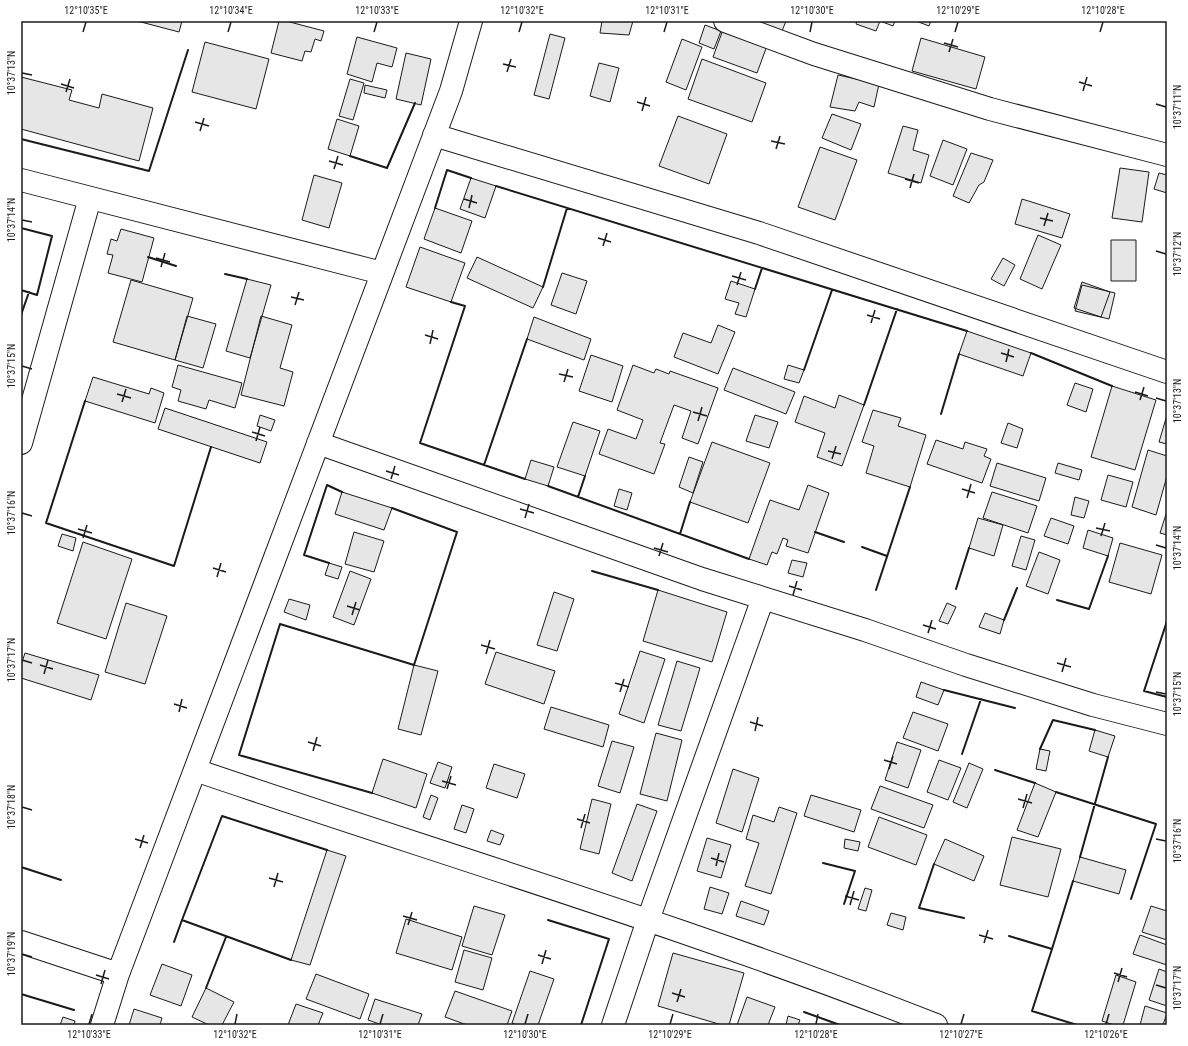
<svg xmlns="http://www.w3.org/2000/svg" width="1188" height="1046" viewBox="0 0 1188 1046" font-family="'Roboto Condensed',sans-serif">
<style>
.building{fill:#e6e6e6;stroke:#1a1a1a}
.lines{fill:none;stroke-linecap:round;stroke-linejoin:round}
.minor-casing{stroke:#1a1a1a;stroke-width:24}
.minor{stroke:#fff;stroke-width:22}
.wall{stroke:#1a1a1a;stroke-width:2}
.ticks{fill:none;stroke:#1a1a1a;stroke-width:1.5}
.neatline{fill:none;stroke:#1a1a1a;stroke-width:1.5}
.ticks-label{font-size:10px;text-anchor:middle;fill:#1a1a1a}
</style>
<rect width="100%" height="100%" fill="#fff"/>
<!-- building -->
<path class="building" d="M137,21H182L179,32Z
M279,21H286L324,31L321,41L315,39L311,52L305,51L302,61L271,53Z
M602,21H633L629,35L600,33Z
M755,21H786L782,31Z
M857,21H895L893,26L880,21L876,31L856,24Z
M916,21H931L929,26Z
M705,25L721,31L714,49L699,43Z
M724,27L768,43L757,73L713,57Z
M550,34L565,38L549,99L534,95Z
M357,37L397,48L392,67L377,63L372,82L347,74Z
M921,38L985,57L976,89L912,71Z
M682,39L702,47L686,90L666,82Z
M205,42L269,59L256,109L192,92Z
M406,53L431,59L421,105L396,99Z
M702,59L766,83L752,122L688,99Z
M599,63L619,68L610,102L590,96Z
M838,75L879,84L874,107L859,102L855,111L830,107Z
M21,77L72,90L69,100L99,108L102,94L153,108L139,161L21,129Z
M350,79L364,83L353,120L339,116Z
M365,85L387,90L385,98L364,93Z
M832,114L861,124L851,150L822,138Z
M678,116L727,134L709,184L659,166Z
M337,119L359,126L350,156L328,149Z
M903,126L918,130L913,150L929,155L921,183L888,173Z
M943,140L967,149L953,185L930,176Z
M820,147L857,160L835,220L798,207Z
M971,153L993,160L984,182L979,185L969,203L953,196Z
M1120,168L1149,172L1142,222L1112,218Z
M1159,173L1167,175V193L1154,189Z
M314,175L342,183L329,228L302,220Z
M471,178L496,186L485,218L460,209Z
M1022,199L1070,214L1062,238L1015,224Z
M435,208L472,221L461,253L424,239Z
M121,229L154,238L142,282L108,273L113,255L107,254L111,239L117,241Z
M1038,235L1061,245L1042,289L1020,279Z
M1111,240H1136V281H1111Z
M420,247L465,263L451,302L406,287Z
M477,257L543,287L533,308L467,278Z
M1003,258L1015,265L1004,286L991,279Z
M562,273L587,281L576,314L551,305Z
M247,279L271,285L250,358L226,351Z
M131,280L193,298L175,360L113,342Z
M731,281L755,289L746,317L735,314L739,303L725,299Z
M1082,282L1110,292L1101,317L1074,308Z
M1082,285L1115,293L1109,319L1075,311Z
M187,316L216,324L203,368L175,360Z
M261,316L292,325L280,368L293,372L284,406L241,395Z
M534,317L591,339L584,360L527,339Z
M718,325L735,332L718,374L674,357L683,333L711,343Z
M967,331L1031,353L1023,376L959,354Z
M591,355L623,366L612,402L579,391Z
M178,365L242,383L235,408L209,400L206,409L178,401L181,390L172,387Z
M633,365L654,373L656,369L669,374L670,371L718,388L698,444L682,438L691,411L674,405L660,443L665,444L654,474L599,454L608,429L636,439L643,420L617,410Z
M788,365L804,370L799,383L784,379Z
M733,368L795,392L786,414L724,390Z
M93,377L149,394L151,388L164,393L155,423L85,401Z
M1075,383L1093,389L1086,412L1067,405Z
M1112,386L1156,400L1135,470L1091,457Z
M839,395L864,405L842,466L817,457L825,433L795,422L804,396L835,408Z
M165,408L267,442L260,463L158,429Z
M873,410L901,418L898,426L926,435L910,487L866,473L874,446L862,442Z
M260,415L275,420L271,431L257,426Z
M755,415L778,422L769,448L746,441Z
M1167,415V444L1159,442Z
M573,422L600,431L585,476L557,467Z
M1008,423L1023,429L1017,448L1001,443Z
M936,440L963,449L965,442L987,449L984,456L991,459L982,483L927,464Z
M712,442L770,463L748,523L690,502Z
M1148,450L1167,456V476L1156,515L1132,507Z
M689,457L703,462L693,493L679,487Z
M531,460L554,467L548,486L525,479Z
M997,463L1046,478L1039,501L990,486Z
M1058,463L1082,470L1079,480L1055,473Z
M1108,475L1133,482L1126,507L1101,500Z
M808,485L829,493L808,553L786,546L788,540L783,538L777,554L772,552L767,565L749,559L770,500L799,510Z
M619,489L632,493L627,510L614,506Z
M342,492L392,508L384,530L335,514Z
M992,492L1037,506L1028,533L983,518Z
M1075,497L1089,501L1084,518L1071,515Z
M1167,511V535L1160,533Z
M978,518L1003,525L994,556L969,548Z
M1051,518L1074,526L1068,544L1044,536Z
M1088,530L1113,538L1108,556L1083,548Z
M354,532L384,541L374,572L345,564Z
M62,534L76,538L73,551L58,546Z
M1021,536L1035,540L1026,570L1012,566Z
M83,542L132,559L106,639L57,623Z
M1120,543L1162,555L1151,594L1109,582Z
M1039,552L1060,560L1048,594L1026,586Z
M792,560L807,563L803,577L788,573Z
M329,563L342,567L338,579L325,575Z
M350,571L371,579L354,625L333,617Z
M658,590L727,612L712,662L643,641Z
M554,592L574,599L557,651L537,645Z
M289,599L310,605L306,620L284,612Z
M126,603L167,616L145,684L105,672Z
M947,603L956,607L948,624L939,621Z
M985,613L1004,620L1000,634L979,627Z
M640,651L665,659L644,723L619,714Z
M496,652L555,671L544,704L485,684Z
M25,653L99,675L91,700L21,678V665Z
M677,661L700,668L681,731L658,725Z
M414,665L438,671L421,735L398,729Z
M921,682L944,690L938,705L916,697Z
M551,707L609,725L603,747L544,729Z
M913,712L948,724L938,751L903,738Z
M1095,730L1115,736L1108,757L1089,751Z
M656,733L682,740L667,801L640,794Z
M612,741L634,747L620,793L598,786Z
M897,742L921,750L908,788L885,780Z
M1040,749L1050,751L1046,771L1036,769Z
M383,759L427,774L416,808L372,793Z
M939,760L961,768L948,800L927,792Z
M438,762L452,767L445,788L430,783Z
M969,763L983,769L967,808L953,802Z
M494,764L525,774L517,798L486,788Z
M733,769L759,778L742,832L716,823Z
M1035,783L1056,792L1038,837L1017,830Z
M880,786L933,805L924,828L871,809Z
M431,795L438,798L430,820L423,817Z
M811,795L861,810L854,832L804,816Z
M592,799L611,804L599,854L580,849Z
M637,804L657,811L632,881L612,873Z
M462,805L474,809L466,833L454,829Z
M779,807L797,813L771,894L745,886L759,843L746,839L753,815L774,822Z
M879,817L927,835L916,865L868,847Z
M491,830L504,835L500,845L487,841Z
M1012,837L1061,849L1048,897L1000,885Z
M707,838L731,845L721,878L697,871Z
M845,839L860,842L858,851L844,848Z
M945,839L984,856L974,881L934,864Z
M327,850L346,856L310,965L291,960Z
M1080,857L1126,870L1119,894L1073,881Z
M710,887L729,893L722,914L704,909Z
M865,888L872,890L866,911L858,909Z
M741,901L769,911L764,925L736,916Z
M474,906L505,915L492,955L462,946Z
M1151,906L1167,911V940L1142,932Z
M891,913L906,917L903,930L887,925Z
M406,919L462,937L452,970L396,953Z
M1140,935L1167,945V965L1133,954Z
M464,950L492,958L483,990L455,982Z
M673,953L744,973L729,1025H722L658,1006Z
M162,964L192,975L181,1006L150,995Z
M1159,969L1167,972V1006L1149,1000Z
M530,971L554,979L538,1025H517L512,1023Z
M316,974L369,994L360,1019L306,999Z
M1116,975L1136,982L1123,1025H1114L1102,1021Z
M206,988L234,1002L222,1025H209L192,1017Z
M455,991L512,1011L507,1025H467L445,1017Z
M747,997L775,1007L768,1025H737Z
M375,999L422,1014L418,1025H382L368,1020Z
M296,1004L323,1013L318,1025H288Z
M1145,1006L1167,1013L1163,1025H1140Z
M134,1009L162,1018L160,1025H129Z
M788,1016L800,1020L798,1025H786Z
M63,1017L75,1021L74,1025H60Z"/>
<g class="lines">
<!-- minor casing -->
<g class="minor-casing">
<path id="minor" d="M725,21L814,54L990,109L1167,155
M434,135L759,233L1167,372
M21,180L382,273
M21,443L90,198
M318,443L702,579L865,630L966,665L1093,705L1167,724
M195,770C442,854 693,929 936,1025
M21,942L118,974
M102,1025L118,974L451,91L471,21
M613,1025L648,920L763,598"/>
</g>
<!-- minor -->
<use href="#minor" class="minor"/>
<!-- wall -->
<path class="wall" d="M21,139L149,171L188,50
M350,156L387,168L415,103
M496,186L967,331
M435,208L447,170L471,178
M21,228L52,236L37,295L21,290
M148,257L176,266
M225,274L247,279
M543,287L567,208
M755,289L762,268
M451,302L465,306L420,443L525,479
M21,315L29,292
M1031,353L1112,386
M804,370L832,290
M85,401L46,523L174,566L211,447
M864,405L897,309
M941,414L959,354
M484,465L527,339
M548,486L749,559
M578,497L585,476
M815,532L844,542
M680,534L690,502
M862,547L887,556
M329,563L304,555L327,485L342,492
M592,571L658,590
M956,589L969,548
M876,590L910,487
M1057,600L1089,609L1108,556
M1004,620L1017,588
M1167,621L1144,691L1167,697
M944,690L1015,708
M1040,749L1053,720L1095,730
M962,754L981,699
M995,770L1035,783
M1056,792L1156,824L1131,899
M372,793L239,755L280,624L414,665L457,532L392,508
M1080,857L1108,757
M823,863L855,871L844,904
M934,864L919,908L964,918
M21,867L61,880
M548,920L609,939L581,1025
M1009,936L1052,949L1073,881
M174,942L182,920
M1052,949L1032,1011L1077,1025
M291,960L182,920L222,816L327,850
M206,988L226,937
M21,994L74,1010
M804,1012L840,1025"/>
</g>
<!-- ticks -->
<path class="ticks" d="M83,32L86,22M228,32L231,22M374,32L377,22M519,32L522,22M664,32L667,22M810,32L812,22M955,32L958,22M1100,32L1103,22M944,43L958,47M949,52L953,39M503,64L516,67M507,72L511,59M22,73L32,75M1079,82L1092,86M61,84L74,88M1083,91L1087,77M66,92L70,79M637,102L650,106M1156,104L1166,107M642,111L646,97M195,122L209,126M200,131L204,118M771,141L785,144M776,149L780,136M329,161L343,165M334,169L338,156M905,179L919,183M910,188L914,174M464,199L477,203M469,208L472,195M1040,218L1053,221M22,220L32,222M1044,226L1048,213M598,238L611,242M603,246L607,233M1156,251L1166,254M156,258L170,262M161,267L165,253M732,276L746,280M737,285L741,272M291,297L304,300M295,305L299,292M867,315L880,319M871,323L875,310M425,335L438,339M430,344L433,330M1001,353L1014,357M1006,362L1009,349M22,366L32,369M559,374L573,377M564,382L568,369M1135,392L1148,396M117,394L131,398M1156,398L1166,401M1140,400L1144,387M122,402L126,389M693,412L707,416M698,421L702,407M252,432L265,436M256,441L260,427M828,451L841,454M832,459L836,446M386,471L399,475M391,479L395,466M962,489L975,493M967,498L971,484M520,509L534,513M22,513L32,516M525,518L529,504M1096,528L1110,531M78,529L92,533M1101,536L1105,523M83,538L87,525M1156,545L1166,548M654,548L668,552M659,556L663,543M213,568L226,572M217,577L221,563M789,586L802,590M793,595L797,581M347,606L360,610M352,615L356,602M923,625L936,629M928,633L932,620M481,645L495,649M486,654L490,640M22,660L32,663M1057,663L1071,667M40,665L53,669M1062,672L1066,658M44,674L48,660M615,683L629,687M620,692L624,679M1156,692L1166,694M174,704L187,708M179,712L182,699M750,722L763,726M755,731L758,717M308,742L321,746M313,751L317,737M884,760L897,764M889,769L893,756M442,781L456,785M447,789L451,776M1018,799L1032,803M22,807L32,810M1023,808L1027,794M577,819L590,823M581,828L585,814M135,839L148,843M1156,839L1166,841M140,848L144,835M711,858L724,862M716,866L719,853M269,878L283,882M274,887L278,873M845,896L859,900M850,905L854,891M403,916L417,920M408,925L412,912M979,935L993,939M984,943L988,930M22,954L32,957M538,955L551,959M542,964L546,950M1114,973L1127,977M96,975L109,979M1118,982L1122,968M101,984L105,970M1156,985L1166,988M672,993L685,997M677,1002L681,989M89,1024L92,1014M235,1024L237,1014M380,1024L383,1014M525,1024L528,1014M670,1024L673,1014M816,1024L818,1014M961,1024L964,1014M1106,1024L1109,1014"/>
<!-- border -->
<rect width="1188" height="1046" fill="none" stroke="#ffffff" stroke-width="44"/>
<rect x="22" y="22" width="1144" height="1002" class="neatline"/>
<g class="ticks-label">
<text x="86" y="14">12°10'35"E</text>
<text x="231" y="14">12°10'34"E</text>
<text x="377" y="14">12°10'33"E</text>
<text x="522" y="14">12°10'32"E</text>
<text x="667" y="14">12°10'31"E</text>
<text x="812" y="14">12°10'30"E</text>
<text x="958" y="14">12°10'29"E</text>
<text x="1103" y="14">12°10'28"E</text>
<text transform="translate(11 73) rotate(-90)" y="4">10°37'13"N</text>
<text transform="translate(1177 107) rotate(-90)" y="4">10°37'11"N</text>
<text transform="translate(11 220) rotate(-90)" y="4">10°37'14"N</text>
<text transform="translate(1177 254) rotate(-90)" y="4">10°37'12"N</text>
<text transform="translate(11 366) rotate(-90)" y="4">10°37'15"N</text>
<text transform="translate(1177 401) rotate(-90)" y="4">10°37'13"N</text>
<text transform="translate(11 513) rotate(-90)" y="4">10°37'16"N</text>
<text transform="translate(1177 548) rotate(-90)" y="4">10°37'14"N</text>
<text transform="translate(11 660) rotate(-90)" y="4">10°37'17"N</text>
<text transform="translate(1177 694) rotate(-90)" y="4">10°37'15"N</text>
<text transform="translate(11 807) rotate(-90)" y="4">10°37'18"N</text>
<text transform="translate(1177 841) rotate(-90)" y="4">10°37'16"N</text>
<text transform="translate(11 954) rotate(-90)" y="4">10°37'19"N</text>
<text transform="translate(1177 988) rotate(-90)" y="4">10°37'17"N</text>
<text x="89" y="1038">12°10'33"E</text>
<text x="235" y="1038">12°10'32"E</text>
<text x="380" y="1038">12°10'31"E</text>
<text x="525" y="1038">12°10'30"E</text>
<text x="670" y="1038">12°10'29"E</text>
<text x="816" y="1038">12°10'28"E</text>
<text x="961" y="1038">12°10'27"E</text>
<text x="1106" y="1038">12°10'26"E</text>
</g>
</svg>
